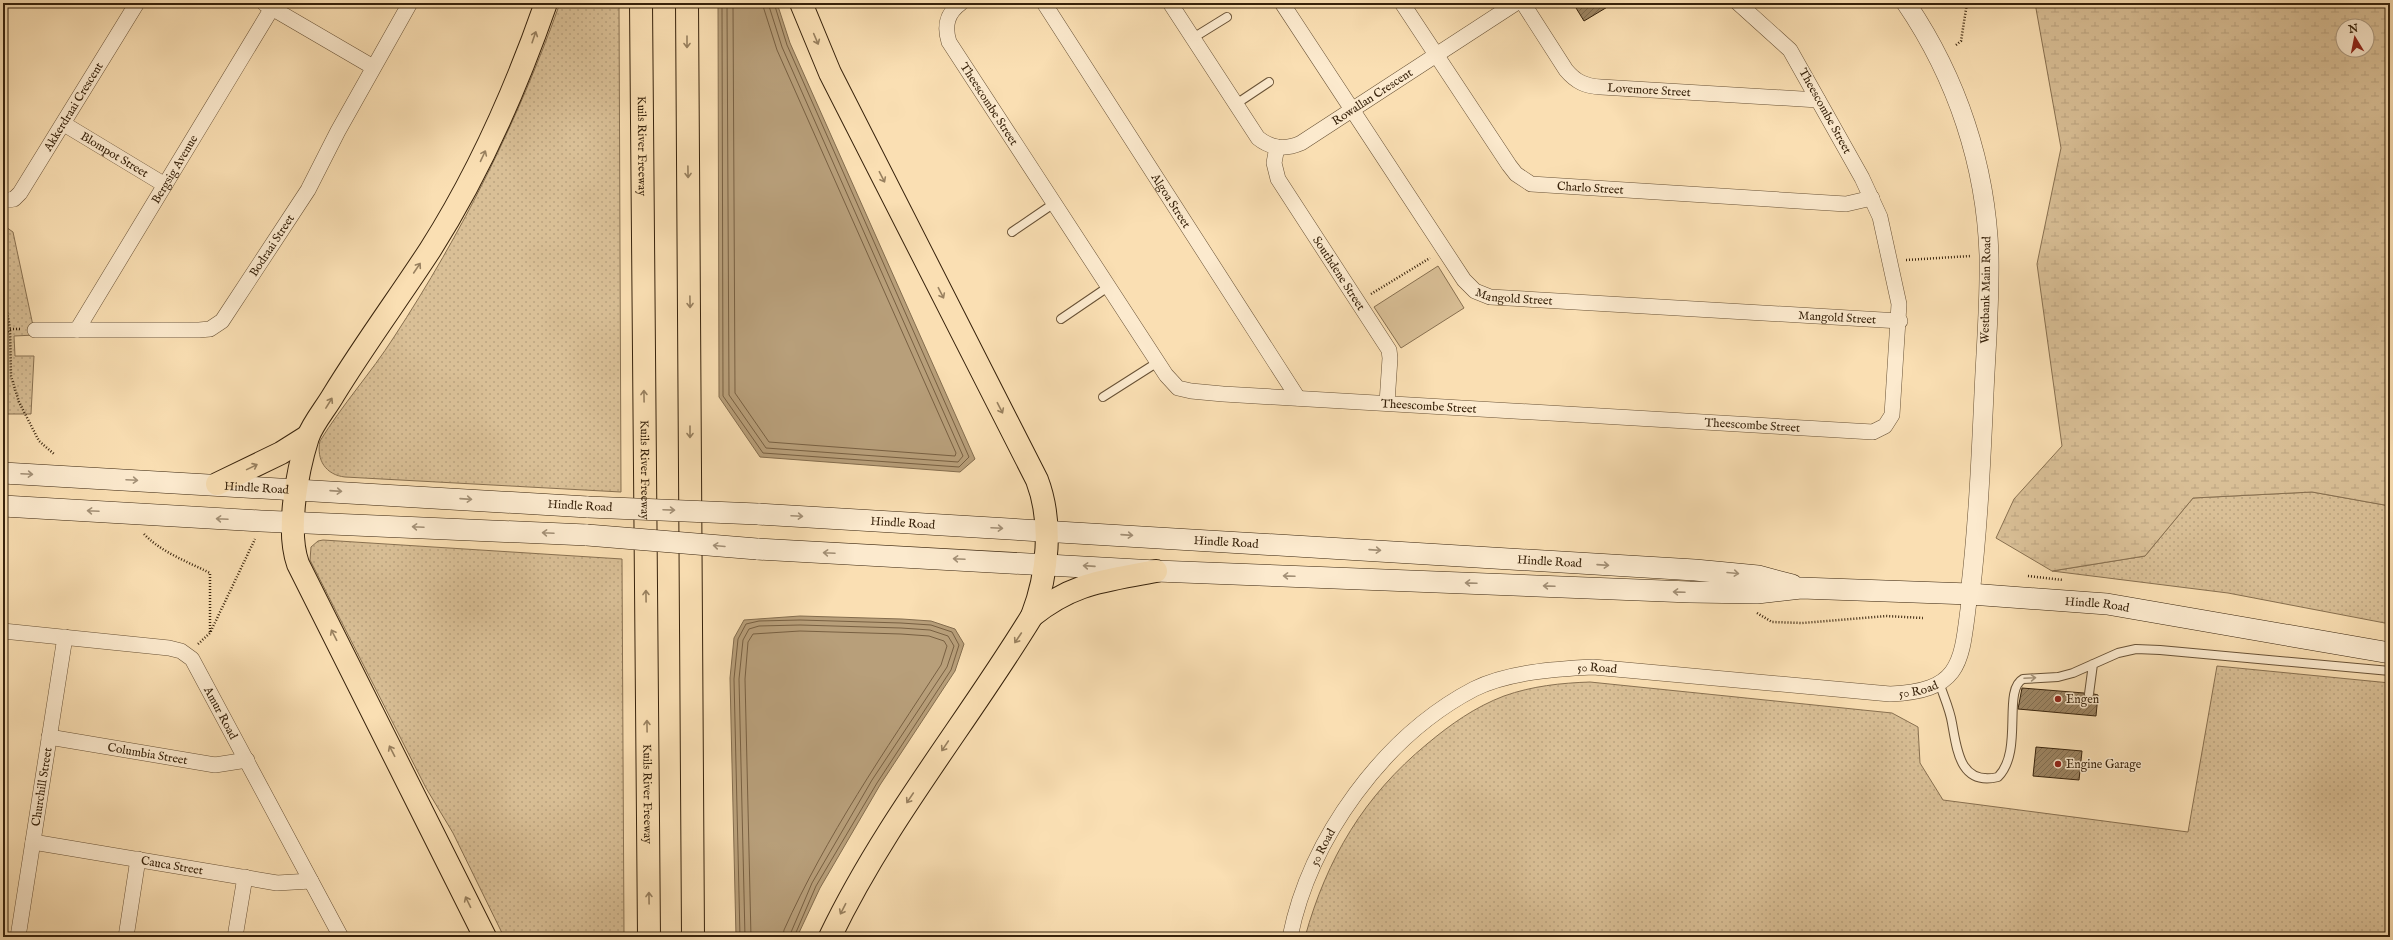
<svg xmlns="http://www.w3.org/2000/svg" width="2393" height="940" viewBox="0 0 2393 940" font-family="'IM FELL English',serif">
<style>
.green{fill:url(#green-dots);stroke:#887050}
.wetland{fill:url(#wetland-marsh);stroke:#887050;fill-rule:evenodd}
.pitch{fill:#d9bf96;stroke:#887050}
.water{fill:#b89f7a;stroke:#846d4e}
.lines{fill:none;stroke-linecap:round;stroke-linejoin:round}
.shore{stroke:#786042;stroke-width:1}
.building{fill:url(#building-hatch);stroke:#37220b}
.service-casing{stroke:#685135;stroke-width:10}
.minor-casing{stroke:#685135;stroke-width:16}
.tertiary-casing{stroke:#685135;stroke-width:20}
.secondary-casing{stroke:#37220b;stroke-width:22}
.motorway-casing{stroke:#37220b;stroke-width:24}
.path{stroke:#37220b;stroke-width:2.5;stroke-dasharray:1 2;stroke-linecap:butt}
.service{stroke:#fceace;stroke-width:8}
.minor{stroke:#fceace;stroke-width:15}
.tertiary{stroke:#fceace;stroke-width:19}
.secondary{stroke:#fceace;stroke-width:21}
.motorway{stroke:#fadfb3;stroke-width:22}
.secondary-bridge-casing{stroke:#37220b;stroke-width:22;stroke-linecap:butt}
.secondary-bridge{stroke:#fceace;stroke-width:21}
.oneway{stroke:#98805f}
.oneway2{stroke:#a39076}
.poi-dot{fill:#8f2418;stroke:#fceace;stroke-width:1.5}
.labels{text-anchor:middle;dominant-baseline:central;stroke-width:3;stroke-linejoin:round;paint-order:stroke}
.street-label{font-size:12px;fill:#37220b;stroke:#fceace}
.poi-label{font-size:12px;fill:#37220b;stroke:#fceace;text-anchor:start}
</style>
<defs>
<pattern id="green-dots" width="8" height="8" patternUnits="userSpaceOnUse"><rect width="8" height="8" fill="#d9bf96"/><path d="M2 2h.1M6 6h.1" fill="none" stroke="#bba480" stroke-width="1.8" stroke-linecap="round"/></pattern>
<pattern id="wetland-marsh" width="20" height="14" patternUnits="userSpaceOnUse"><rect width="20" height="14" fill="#d9bf96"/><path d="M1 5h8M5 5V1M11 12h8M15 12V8" fill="none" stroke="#bba480"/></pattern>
<pattern id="building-hatch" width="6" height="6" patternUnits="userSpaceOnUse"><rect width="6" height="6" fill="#9c8462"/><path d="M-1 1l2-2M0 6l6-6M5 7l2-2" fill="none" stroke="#806c4f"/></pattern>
</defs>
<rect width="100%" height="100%" fill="#fadfb3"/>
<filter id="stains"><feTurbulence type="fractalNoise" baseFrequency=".005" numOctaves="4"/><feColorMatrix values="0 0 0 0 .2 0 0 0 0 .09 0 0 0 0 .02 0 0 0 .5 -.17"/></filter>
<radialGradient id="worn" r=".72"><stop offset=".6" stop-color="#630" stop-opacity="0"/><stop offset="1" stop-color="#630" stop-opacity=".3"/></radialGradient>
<!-- green -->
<path class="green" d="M560,3H619L621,492L345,477C326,475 316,460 320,441C342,405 371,373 394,337C462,233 518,121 560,3Z
M3,225L13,232L35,335L14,336L15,356H34L31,414H3Z
M2312,492L2390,506V624L2228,593L2052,571L2145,556L2193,498Z
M323,540L622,559L624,937H504L453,833L426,788L310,560L311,547L318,541Z
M2217,666L2390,683V937H1305C1327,858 1364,796 1427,744C1451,724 1475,707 1504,696C1532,686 1561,683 1590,682L1892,713L1918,727L1920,763L1943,800L2188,832Z"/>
<!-- wetland -->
<path class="wetland" d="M2035,3H2390V506L2312,492L2193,498L2145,556L2052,571L1996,538L2014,499L2062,446L2037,264L2061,148ZM2343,26H2367V50H2343Z"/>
<!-- pitch -->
<path class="pitch" d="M1438,266L1464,308L1401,348L1374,307Z"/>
<!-- water -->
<path class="water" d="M718,3H777L790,43L975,459L960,472L760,457L719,397Z
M800,616L902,619L931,621L955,629L964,644L955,671L880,785L820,888L797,937H736L730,678L734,638L744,620Z"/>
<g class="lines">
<!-- shore -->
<path class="shore" d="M722,3L723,396L763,453L959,467L969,457L787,45L774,3
M727,3L729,395L766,448L958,462L963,456L782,47L768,3
M733,3L735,393L769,442L955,456L956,453L777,50L762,3
M740,937L734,679L738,639L746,624L759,621L800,620L901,623L931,625L952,632L959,645L951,670L877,783L816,886L794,937
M745,937L739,679L743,640L749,629L759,626L800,625L901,628L930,630L948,636L954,646L947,667L872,780L812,883L789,937
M751,937L745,679L748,642L753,634L800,631L901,634L929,636L944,641L947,646L941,665C885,751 826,836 784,930L783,937"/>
</g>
<!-- building -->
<path class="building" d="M1573,3H1614L1584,21Z
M2022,688L2084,693L2089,699L2094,694L2098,695L2096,716L2018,709Z
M2036,747L2082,751L2079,780L2033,776Z"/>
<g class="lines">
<!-- service casing -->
<g class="service-casing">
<path id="service" d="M1357,3H1358
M1193,38L1227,17
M1236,104L1269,82
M1012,232L1053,204
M1061,319L1108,287
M1103,397L1158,362
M1940,685C1944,697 1950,710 1952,723C1957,750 1960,786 1998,777C2024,751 2002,690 2023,679L2058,677L2073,673L2118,653L2136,649L2160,650L2390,671
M2089,694L2093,664"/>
</g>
<!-- minor casing -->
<g class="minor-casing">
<g id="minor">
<path id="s1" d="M961,3C947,13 944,26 949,42L1166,375L1178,388L1191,391L1223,394L1873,432L1885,426L1892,415L1899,304L1880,217L1862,178L1790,50L1738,3"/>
<path id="s2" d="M1044,3L1298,398"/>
<path id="s3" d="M1170,3L1258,138C1272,149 1285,150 1301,143L1516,3"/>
<path id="s4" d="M1282,3L1464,280L1475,291L1490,297L1900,321"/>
<path id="s5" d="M1402,3L1509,165L1516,174L1531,184L1846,204L1872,198"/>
<path id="s6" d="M1523,3L1566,70C1576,82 1585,86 1601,87L1818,100"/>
<path d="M265,4L373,67"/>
<path id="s7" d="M64,124L165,185"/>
<path id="s8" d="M1277,147L1274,163L1278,179L1389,350L1390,358L1387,403"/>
<path id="s9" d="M3,201L14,199L20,193L137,3"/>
<path id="s10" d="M35,330H199L210,329L222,321L308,190L338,131L410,3"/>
<path id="s11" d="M77,330L272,8"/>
<path id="s12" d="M3,631L169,648L181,651L192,659L341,937"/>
<path id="s13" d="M49,737L215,765L247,760"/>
<path id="s14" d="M33,842L277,883L311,881"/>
<path id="s15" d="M18,937L65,637"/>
<path d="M126,937L138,859"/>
<path d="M235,937L245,877"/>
<path id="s16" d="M1290,937C1310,838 1384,736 1474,689C1508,672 1555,669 1593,667L1890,694C1966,691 1961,658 1970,594"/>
</g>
</g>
<!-- tertiary casing -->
<g class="tertiary-casing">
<path id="tertiary" d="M1906,3C1957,78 1986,165 1989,255C1990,301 1986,347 1984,393C1981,460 1978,528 1970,594"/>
</g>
<!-- secondary casing -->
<g class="secondary-casing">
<g id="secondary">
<path id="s17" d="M3,473L588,507"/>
<path d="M3,506L261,521L587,535"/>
<path id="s18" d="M758,514L1695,570L1758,576L1792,585"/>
<path id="s19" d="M757,549L1156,571L1690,592L1757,593L1801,588L1970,594L2107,604L2390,653"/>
</g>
</g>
<!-- motorway casing -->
<g class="motorway-casing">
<g id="motorway">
<path id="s20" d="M641,3L649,937"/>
<path d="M687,3L693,937"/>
<path d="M801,3L830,73L1037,480C1053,522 1048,575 1032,616C966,724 885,822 830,937"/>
<path d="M217,484L281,453L308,436"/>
<path d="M1032,616C1074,582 1105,581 1156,571"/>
<path d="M485,937L298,564C286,530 297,472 308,437C313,423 326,408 334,394C364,345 398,299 430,250C479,173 516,89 546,3"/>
</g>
</g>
<!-- path -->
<path class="path" d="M1956,45L1961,41L1967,3
M1906,260L1971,256
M3,289L10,329L11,376L19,402L39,441L54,454
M1371,294L1430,258
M3,328L10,334
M10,329H20
M144,534C161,552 188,562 210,573V633
M2028,576L2063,580
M1757,613L1772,622L1802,623L1886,616L1923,618
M198,644L210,633L255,539"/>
<!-- service -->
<use href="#service" class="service"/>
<!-- minor -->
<use href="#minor" class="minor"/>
<!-- tertiary -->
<use href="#tertiary" class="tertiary"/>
<!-- secondary -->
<use href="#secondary" class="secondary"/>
<!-- motorway -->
<use href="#motorway" class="motorway"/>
<!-- secondary-bridge casing -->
<g class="secondary-bridge-casing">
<path id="secondary-bridge" d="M588,507L758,514
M587,535L757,549"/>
</g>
<!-- secondary-bridge -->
<use href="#secondary-bridge" class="secondary-bridge"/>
</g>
<!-- one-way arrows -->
<defs><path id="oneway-shaft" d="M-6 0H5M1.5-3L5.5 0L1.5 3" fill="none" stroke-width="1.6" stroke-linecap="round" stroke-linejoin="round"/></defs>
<g class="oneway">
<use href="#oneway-shaft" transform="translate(534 37) rotate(-71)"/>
<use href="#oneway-shaft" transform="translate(816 39) rotate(67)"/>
<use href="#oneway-shaft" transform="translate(687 42) rotate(90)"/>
<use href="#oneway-shaft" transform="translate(483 156) rotate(-65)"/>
<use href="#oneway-shaft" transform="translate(688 172) rotate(89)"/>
<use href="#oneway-shaft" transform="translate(882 177) rotate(63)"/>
<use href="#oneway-shaft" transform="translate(417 268) rotate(-56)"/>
<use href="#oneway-shaft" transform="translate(941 293) rotate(63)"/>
<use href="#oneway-shaft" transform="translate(690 302) rotate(89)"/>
<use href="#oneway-shaft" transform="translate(644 396) rotate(-91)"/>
<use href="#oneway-shaft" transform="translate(329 403) rotate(-58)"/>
<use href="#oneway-shaft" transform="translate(1000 408) rotate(63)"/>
<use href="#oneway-shaft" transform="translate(690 432) rotate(90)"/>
<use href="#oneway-shaft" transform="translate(252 467) rotate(-26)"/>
<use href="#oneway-shaft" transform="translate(646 596) rotate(-91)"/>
<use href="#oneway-shaft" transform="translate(334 635) rotate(-117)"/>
<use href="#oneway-shaft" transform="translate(1018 638) rotate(124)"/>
<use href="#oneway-shaft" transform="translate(647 726) rotate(-91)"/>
<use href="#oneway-shaft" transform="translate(945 746) rotate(124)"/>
<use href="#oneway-shaft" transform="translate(392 751) rotate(-117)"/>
<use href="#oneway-shaft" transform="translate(910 798) rotate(124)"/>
<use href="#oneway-shaft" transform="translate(649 898) rotate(-91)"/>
<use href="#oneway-shaft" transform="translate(468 902) rotate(-116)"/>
<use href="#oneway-shaft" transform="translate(843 909) rotate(117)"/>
</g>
<g class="oneway2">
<use href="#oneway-shaft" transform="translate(27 474) rotate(3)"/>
<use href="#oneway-shaft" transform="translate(132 480) rotate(3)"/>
<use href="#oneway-shaft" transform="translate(336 491) rotate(4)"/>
<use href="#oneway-shaft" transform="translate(466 499) rotate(4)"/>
<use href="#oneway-shaft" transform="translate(669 510) rotate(2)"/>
<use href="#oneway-shaft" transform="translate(93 511) rotate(-177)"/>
<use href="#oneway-shaft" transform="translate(797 516) rotate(3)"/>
<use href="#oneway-shaft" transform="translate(222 519) rotate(-177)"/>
<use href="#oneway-shaft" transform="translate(418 527) rotate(-177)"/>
<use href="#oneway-shaft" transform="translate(997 528) rotate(3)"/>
<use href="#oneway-shaft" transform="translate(548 533) rotate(-177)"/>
<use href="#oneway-shaft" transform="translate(1127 535) rotate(4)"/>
<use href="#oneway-shaft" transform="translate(719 546) rotate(-175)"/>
<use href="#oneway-shaft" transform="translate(1375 550) rotate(4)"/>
<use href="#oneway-shaft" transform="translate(829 553) rotate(-177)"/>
<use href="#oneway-shaft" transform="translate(959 559) rotate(-177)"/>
<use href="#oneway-shaft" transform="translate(1603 565) rotate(4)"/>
<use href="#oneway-shaft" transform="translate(1089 566) rotate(-176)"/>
<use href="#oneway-shaft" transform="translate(1733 573) rotate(5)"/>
<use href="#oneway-shaft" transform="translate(1289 576) rotate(-178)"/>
<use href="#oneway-shaft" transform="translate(1471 583) rotate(-178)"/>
<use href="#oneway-shaft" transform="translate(1549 586) rotate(-178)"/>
<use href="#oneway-shaft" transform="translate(1679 592) rotate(-178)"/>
<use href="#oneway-shaft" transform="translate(2030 678) rotate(-3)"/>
</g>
<!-- markers -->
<g class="poi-dot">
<circle cx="2058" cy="699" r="4"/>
<circle cx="2058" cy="764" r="4"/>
</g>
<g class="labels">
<!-- street labels -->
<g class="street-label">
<text stroke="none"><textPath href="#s6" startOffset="168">Lovemore Street</textPath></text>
<text stroke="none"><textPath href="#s3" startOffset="292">Rowallan Crescent</textPath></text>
<text stroke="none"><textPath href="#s1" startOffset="118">Theescombe Street</textPath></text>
<text stroke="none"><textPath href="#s9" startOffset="121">Akkerdraai Crescent</textPath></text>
<text transform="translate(1825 111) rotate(61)">Theescombe Street</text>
<text stroke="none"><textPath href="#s20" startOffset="143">Kuils River Freeway</textPath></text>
<text stroke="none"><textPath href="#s7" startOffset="59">Blompot Street</textPath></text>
<text stroke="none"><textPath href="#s11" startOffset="188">Bergsig Avenue</textPath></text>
<text stroke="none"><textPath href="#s5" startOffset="283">Charlo Street</textPath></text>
<text stroke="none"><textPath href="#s2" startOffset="235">Algoa Street</textPath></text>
<text stroke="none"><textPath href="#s10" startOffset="280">Bodraai Street</textPath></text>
<text stroke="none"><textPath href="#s8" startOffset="145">Southdene Street</textPath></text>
<text transform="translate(1986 290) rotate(-89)">Westbank Main Road</text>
<text stroke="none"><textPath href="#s4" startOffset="387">Mangold Street</textPath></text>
<text stroke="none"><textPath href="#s4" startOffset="711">Mangold Street</textPath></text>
<text stroke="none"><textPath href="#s1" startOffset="711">Theescombe Street</textPath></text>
<text stroke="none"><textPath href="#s1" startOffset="1035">Theescombe Street</textPath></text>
<text stroke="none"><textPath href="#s20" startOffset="467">Kuils River Freeway</textPath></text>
<text stroke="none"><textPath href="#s17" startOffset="254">Hindle Road</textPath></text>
<text transform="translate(580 506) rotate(3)">Hindle Road</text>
<text stroke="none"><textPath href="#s18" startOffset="145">Hindle Road</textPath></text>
<text stroke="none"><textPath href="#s18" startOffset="469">Hindle Road</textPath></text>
<text stroke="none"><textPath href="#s18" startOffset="793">Hindle Road</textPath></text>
<text stroke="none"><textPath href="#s19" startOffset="1342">Hindle Road</textPath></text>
<text stroke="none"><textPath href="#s16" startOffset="444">50 Road</textPath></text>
<text stroke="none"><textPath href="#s16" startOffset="767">50 Road</textPath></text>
<text stroke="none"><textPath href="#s12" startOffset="254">Amur Road</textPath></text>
<text stroke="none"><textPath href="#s13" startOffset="100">Columbia Street</textPath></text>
<text stroke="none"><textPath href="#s15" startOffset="152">Churchill Street</textPath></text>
<text stroke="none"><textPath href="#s20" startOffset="791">Kuils River Freeway</textPath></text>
<text stroke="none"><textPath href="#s16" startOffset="96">50 Road</textPath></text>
<text stroke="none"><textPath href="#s14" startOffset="141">Cauca Street</textPath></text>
</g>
<!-- poi labels -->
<g class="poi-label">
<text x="2066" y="699">Engen</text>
<text x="2066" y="764">Engine Garage</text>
</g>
</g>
<!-- margin -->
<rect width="2393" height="940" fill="none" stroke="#fadfb3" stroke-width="16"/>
<rect x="4" y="4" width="2385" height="932" fill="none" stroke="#37220b" stroke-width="2"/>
<rect x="8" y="8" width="2377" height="924" fill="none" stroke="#37220b"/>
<!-- north arrow -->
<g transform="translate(2355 38) rotate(350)"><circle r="19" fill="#fceace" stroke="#ad9a80"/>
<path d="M0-3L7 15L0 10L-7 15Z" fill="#8f2418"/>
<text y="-6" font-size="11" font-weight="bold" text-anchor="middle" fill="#37220b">N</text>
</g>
<rect width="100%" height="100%" filter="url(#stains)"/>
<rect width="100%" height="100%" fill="url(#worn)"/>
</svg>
